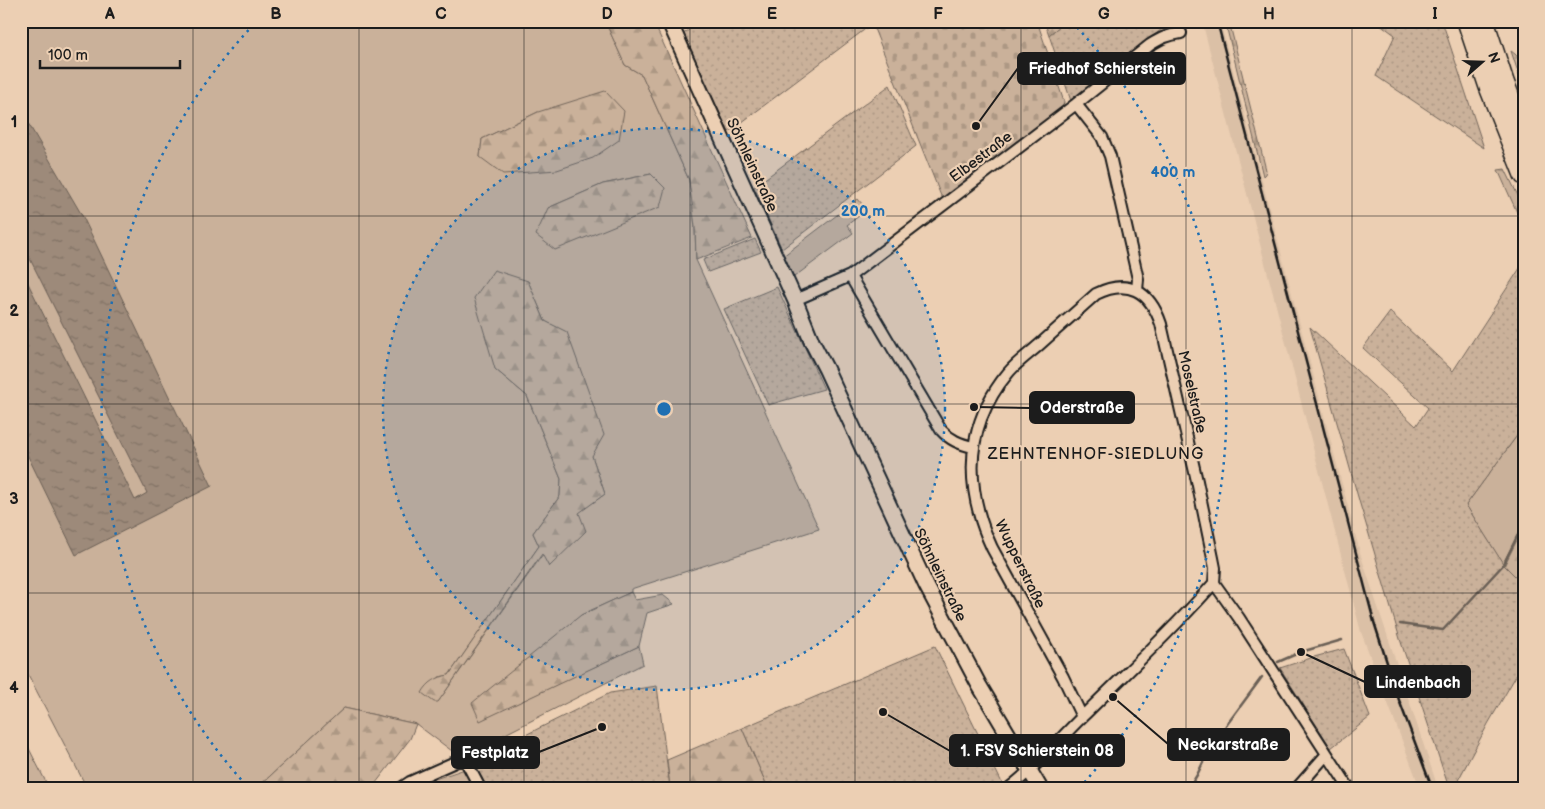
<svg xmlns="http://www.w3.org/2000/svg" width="1545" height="809" viewBox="0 0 1545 809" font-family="'Balsamiq Sans',sans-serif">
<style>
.built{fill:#dbc0a6}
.grass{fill:#cab19a;stroke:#73665b;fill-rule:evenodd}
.forest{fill:url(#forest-firs);stroke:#73665b}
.cemetery{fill:url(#cemetery-stones);stroke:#73665b}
.park{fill:url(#park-dots);stroke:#73665b}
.water{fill:url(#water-ripples);stroke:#695e54}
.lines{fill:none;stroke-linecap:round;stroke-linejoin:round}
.stream{stroke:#695e54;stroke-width:2.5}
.street-casing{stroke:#1c1c1c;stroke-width:14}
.secondary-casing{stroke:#1c1c1c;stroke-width:18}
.highway-casing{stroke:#1c1c1c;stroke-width:22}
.street{stroke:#eccfb3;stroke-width:10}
.secondary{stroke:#eccfb3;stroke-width:14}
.highway{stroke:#eccfb3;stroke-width:19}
.rail{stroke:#1c1c1c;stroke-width:2.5}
.grid{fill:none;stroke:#1c1c1c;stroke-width:1;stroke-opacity:0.55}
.ring{fill:none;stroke:#1f6fb2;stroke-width:2.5;stroke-dasharray:2.5 5}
.labels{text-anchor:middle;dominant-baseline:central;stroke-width:4.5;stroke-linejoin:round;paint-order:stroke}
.street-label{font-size:15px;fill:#1c1c1c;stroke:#eccfb3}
.neighbourhood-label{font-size:16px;letter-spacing:1px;fill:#1c1c1c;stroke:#eccfb3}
.centre{fill:#1f6fb2;stroke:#eccfb3;stroke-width:2.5}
.ring-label{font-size:15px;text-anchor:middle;font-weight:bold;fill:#1f6fb2;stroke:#eccfb3;stroke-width:4.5;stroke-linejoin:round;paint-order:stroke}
.leader{fill:none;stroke:#1c1c1c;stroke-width:2}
.callout-dot{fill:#1c1c1c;stroke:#eccfb3;stroke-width:2}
.callout{fill:#1c1c1c;stroke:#1c1c1c;stroke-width:2}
.callout-label{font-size:16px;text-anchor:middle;font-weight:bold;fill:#fff}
.neatline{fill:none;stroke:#1c1c1c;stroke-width:2}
.grid-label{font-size:16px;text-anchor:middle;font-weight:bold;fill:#1c1c1c}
</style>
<defs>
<pattern id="forest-firs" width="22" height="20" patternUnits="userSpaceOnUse" patternTransform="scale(1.25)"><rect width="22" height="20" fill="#cab19a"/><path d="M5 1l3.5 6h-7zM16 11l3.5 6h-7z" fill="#ad9884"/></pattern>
<pattern id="cemetery-stones" width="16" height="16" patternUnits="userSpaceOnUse" patternTransform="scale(1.25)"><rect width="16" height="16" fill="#cab19a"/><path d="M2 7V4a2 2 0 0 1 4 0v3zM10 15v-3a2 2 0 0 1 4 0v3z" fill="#ad9884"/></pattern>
<pattern id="park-dots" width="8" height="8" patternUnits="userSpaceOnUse" patternTransform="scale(1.25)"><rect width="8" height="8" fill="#cab19a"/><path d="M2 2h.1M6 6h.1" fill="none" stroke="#ad9884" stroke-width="1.8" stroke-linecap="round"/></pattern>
<pattern id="water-ripples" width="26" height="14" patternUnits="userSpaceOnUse" patternTransform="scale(1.25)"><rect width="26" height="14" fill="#9d8a7a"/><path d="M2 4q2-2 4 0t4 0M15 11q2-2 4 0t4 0" fill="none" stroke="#7f7063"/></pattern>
</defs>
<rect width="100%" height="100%" fill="#eccfb3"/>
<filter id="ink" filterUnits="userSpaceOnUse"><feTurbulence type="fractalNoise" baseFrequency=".02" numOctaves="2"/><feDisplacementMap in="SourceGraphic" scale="10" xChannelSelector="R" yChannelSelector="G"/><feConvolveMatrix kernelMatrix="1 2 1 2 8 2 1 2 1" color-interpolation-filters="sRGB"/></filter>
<g filter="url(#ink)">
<!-- built -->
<path class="built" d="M1202,21H1220L1361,556L1438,788H1420L1361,632Z"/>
<!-- grass -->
<path class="grass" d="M21,21H605L625,65L642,75L689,180L695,227L696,260L819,529L631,589V592L581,615L480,720L639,646L643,664L460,757L416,724L344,708L257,788H87L21,661ZM538,112L480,157L482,139ZM651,174L548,208L603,184ZM528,281L545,321L567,333L592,456L605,494L578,513L549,567L543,554L438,702L439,677L449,675L539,546L533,533L560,496L561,479L527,396L495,369Z
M858,199L867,210L847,225L853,233L794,277L783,256Z
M1524,426V540L1517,535L1503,564L1466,505Z
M21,733L49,788H21Z
M465,769L475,788H415L429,781Z"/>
<!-- forest -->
<path class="forest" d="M605,21H653L752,238L696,260L695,227L689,180L642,75L625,65Z
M1044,21H1066L1049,35Z
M1225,21H1229L1266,170L1265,174L1263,176Z
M1511,51C1527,62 1524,72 1524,90Z
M605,91L624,111L619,140L593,158L557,170L503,174L480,157L482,139L538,112Z
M1505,169L1524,208V228L1498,170Z
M651,174L665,188L660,207L555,250L536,235L548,208L603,184Z
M494,270L528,281L545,321L567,332L604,435L592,456L605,494L579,513L586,531L549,567L542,554L438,702H434L422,693C428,682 437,677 449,675L539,546L533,533L560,496L561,479L527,396L495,369L474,298Z
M1519,536L1524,540V585L1504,566Z
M631,592L635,600L663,595L674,604L647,613L639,646L480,721L472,703L581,615Z
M344,708L416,724L410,739L372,788H257Z
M742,728L768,788H670L667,760Z"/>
<!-- cemetery -->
<path class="cemetery" d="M871,21H1037L1064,102L1063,108L946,198L941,196Z"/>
<!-- park -->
<path class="park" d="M701,21H865L868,27L729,132L682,35Z
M1066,21H1172L1071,101L1049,35Z
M1376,21H1442L1484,148L1376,76L1395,35Z
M890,85L916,146L782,249L754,187Z
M755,239L761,252L708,272L703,260Z
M1524,262V426L1466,505L1504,565L1524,585V662L1488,724L1454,788H1449L1400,639L1360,504L1310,327L1416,426L1428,408L1363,348L1390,312L1453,371Z
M777,287L824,389L768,405L724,309Z
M935,646L1003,785L998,788H768L742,728Z
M1344,649L1370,717L1331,748L1280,668L1314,657Z
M657,686L670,788H487L473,761L610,693Z"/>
<!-- water -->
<path class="water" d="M21,111L83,217L212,486L76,555L21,442V269L135,500L147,493L21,241Z"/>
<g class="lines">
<!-- stream -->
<path class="stream" d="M1400,624L1443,630L1503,565L1524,523
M1278,662L1301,652L1342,640
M1189,788L1197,775L1211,746L1262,677"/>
<!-- street casing -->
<g class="street-casing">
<path id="street" d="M1076,104L1102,137L1110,156L1138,279L1137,291
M850,276L941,430C950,440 960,444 973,447
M795,300L850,276L1076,104L1150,45C1161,38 1168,35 1181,33
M1082,717L1063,677L992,548C987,537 982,525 979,513C965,462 974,414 1008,373C1017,362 1029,354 1039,345C1058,328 1077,311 1096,294C1128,278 1150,291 1161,324L1197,481L1213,558L1215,568L1214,583L1239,618L1349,788
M401,788L410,782L464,758L480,788
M1009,788C1037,767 1058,740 1083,716C1127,672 1173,630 1214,583
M1297,788L1327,754"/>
</g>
<!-- secondary casing -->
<g class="secondary-casing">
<path id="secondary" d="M669,21L795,300L812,342L826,369L926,585L979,685L1040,788"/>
</g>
<!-- highway casing -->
<g class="highway-casing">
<path id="highway" d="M1467,21L1489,87L1524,175
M1484,21L1504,82L1524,134"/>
</g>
<!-- street -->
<use href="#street" class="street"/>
<!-- secondary -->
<use href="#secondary" class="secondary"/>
<!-- highway -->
<use href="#highway" class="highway"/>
<!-- rail -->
<path class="rail" d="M1217,21L1374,622L1399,700L1432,788"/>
</g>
</g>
<!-- grid -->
<path class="grid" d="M193,21V788M359,21V788M524,21V788M690,21V788M855,21V788M1021,21V788M1186,21V788M1352,21V788M21,216H1524M21,404H1524M21,593H1524"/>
<!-- distance rings -->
<circle cx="664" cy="409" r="281" fill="#1f6fb2" fill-opacity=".12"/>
<g class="ring">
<circle cx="664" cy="409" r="281"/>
<path d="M246 785A562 562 0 0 1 256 22M1072 22A562 562 0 0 1 1082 785"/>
</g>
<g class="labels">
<!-- street labels -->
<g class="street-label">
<text transform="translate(981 157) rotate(-37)">Elbestraße</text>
<text transform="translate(752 165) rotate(65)">Söhnleinstraße</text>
<text transform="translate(1192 392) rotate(77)">Moselstraße</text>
<text transform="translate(1020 564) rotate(64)">Wupperstraße</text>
<text transform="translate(940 575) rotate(64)">Söhnleinstraße</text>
</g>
<!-- neighbourhood labels -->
<g class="neighbourhood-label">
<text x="1096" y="454">ZEHNTENHOF-SIEDLUNG</text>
</g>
</g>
<circle cx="664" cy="409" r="8" class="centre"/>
<g class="ring-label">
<text x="1173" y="177">400 m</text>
<text x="863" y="216">200 m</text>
</g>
<!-- callouts -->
<path class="leader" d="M976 126L1018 68M974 407L1030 408M1301 652L1365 682M1113 697L1168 744M883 712L950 751M602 727L539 752"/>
<g class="callout-dot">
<circle cx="976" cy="126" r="5"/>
<circle cx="974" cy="407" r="5"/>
<circle cx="1301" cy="652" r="5"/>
<circle cx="1113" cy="697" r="5"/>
<circle cx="883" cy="712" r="5"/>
<circle cx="602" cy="727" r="5"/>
</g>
<g class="callout">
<rect x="1018" y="53" width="167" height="31" rx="5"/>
<rect x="1030" y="392" width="104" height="31" rx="5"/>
<rect x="1365" y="666" width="105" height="31" rx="5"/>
<rect x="1168" y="729" width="121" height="31" rx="5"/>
<rect x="950" y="735" width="174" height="31" rx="5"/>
<rect x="452" y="737" width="87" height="31" rx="5"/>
</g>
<g class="callout-label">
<text x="1102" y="74">Friedhof Schierstein</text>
<text x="1082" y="413">Oderstraße</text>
<text x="1418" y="688">Lindenbach</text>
<text x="1228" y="750">Neckarstraße</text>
<text x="1037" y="756">1. FSV Schierstein 08</text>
<text x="495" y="758">Festplatz</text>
</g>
<!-- margin -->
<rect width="1545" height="809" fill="none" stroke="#eccfb3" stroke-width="55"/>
<!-- north arrow -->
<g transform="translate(1482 62) rotate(70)" stroke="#eccfb3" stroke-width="4" paint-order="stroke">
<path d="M0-4L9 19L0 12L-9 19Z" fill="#1c1c1c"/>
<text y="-8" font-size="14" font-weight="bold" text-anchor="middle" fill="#1c1c1c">N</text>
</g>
<!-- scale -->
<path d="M40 60v8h140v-8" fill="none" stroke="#1c1c1c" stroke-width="2.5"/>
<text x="48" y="60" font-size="15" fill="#1c1c1c" stroke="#eccfb3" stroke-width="4" paint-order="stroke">100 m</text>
<rect x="28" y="28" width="1490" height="754" class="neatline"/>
<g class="grid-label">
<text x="110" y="19">A</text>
<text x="276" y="19">B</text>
<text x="441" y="19">C</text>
<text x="607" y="19">D</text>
<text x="772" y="19">E</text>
<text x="938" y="19">F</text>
<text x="1104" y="19">G</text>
<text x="1269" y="19">H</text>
<text x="1435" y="19">I</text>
<text x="14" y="127">1</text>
<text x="14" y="316">2</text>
<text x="14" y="504">3</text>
<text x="14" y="693">4</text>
</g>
</svg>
